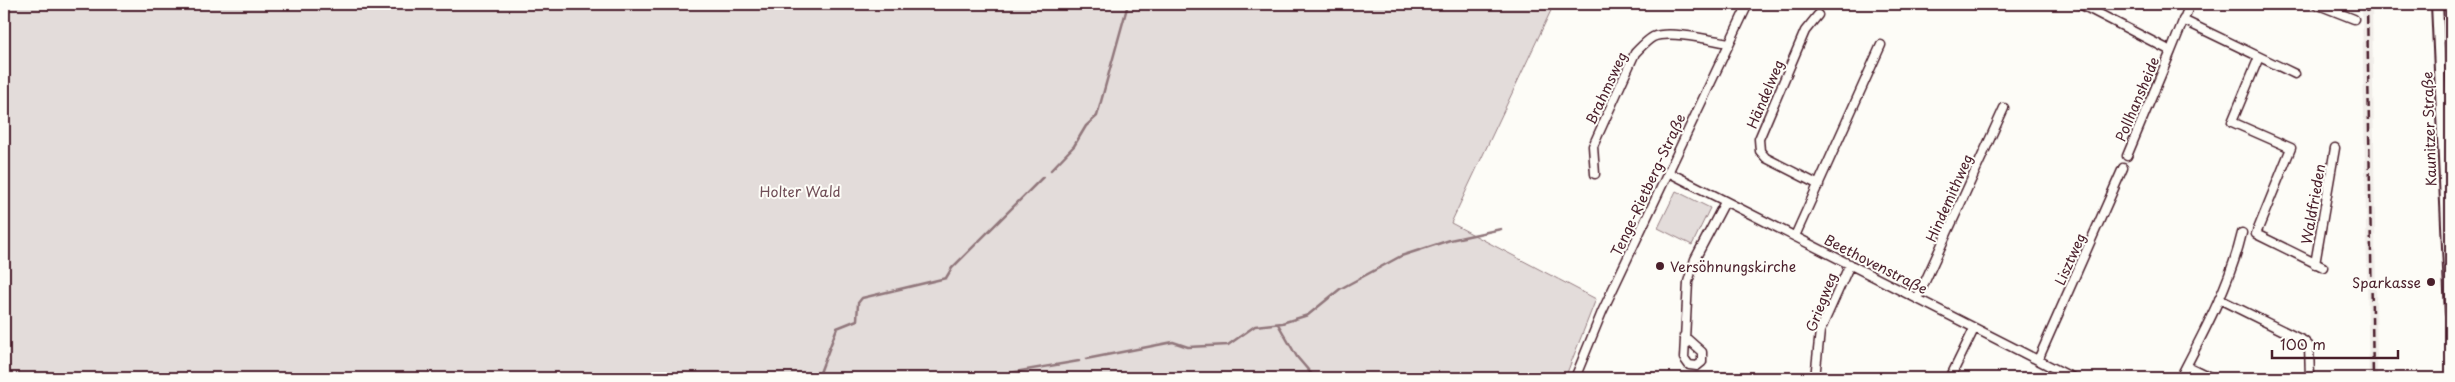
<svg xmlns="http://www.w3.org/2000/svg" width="2455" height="382" viewBox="0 0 2455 382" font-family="'Playpen Sans',sans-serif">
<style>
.built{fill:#f0ece8}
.green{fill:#e3dcda;stroke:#967e82}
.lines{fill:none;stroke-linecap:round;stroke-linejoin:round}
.stream{stroke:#91777b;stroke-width:2.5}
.minor-casing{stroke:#4a1f2b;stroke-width:11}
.tertiary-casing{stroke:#4a1f2b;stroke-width:14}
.minor{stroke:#fdfcf7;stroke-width:8}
.tertiary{stroke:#fdfcf7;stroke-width:10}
.rail{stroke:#4a1f2b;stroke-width:2.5;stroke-dasharray:8 4;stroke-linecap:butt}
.poi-dot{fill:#4a1f2b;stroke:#fdfcf7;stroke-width:2}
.labels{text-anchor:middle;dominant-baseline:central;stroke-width:4;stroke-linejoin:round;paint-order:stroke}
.street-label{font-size:14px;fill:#4a1f2b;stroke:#fdfcf7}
.park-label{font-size:14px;fill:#704e57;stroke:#fdfcf7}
.poi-label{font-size:14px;fill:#4a1f2b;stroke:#fdfcf7;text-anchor:start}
</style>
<rect width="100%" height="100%" fill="#fdfcf7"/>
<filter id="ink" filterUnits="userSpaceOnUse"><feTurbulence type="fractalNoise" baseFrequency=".02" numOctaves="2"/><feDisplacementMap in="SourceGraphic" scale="10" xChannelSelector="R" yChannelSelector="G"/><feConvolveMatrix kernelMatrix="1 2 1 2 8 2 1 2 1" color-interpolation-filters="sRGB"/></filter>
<g filter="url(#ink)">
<!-- built -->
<path class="built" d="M2362,4H2372L2377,378H2369Z"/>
<!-- green -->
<path class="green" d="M4,4H1554L1451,223L1596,299L1565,378H4Z
M1676,191L1710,208L1692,245L1658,228Z"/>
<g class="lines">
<!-- stream -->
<path class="stream" d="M1051,170L1074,146L1086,126L1097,116L1128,4
M1278,324L1297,357L1315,378
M1086,359L1173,342L1188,347L1228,345L1255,326L1282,323L1308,315L1340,289L1401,256L1450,240L1501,229
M818,378L837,328L857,320L858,303L862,298L946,278L952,268L1043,177
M980,378L1079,361"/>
<!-- minor casing -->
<g class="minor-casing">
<path id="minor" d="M2080,4L2171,51L2190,4
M2316,4L2354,19
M1818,15L1805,31L1759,139L1760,151L1766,158L1819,185
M2183,20L2295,74
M2259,57L2232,122L2291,148L2256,234L2323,267
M2127,156L2171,51
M1668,172L2073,378
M1595,174L1593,146L1635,53C1641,47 1646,41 1653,37C1669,30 1711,40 1729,43
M1795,236L1881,45
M2315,264L2335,148
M1917,299L2004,108
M2219,299L2304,341L2309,346L2310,378
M1684,336L1702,352V362L1697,366L1689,365L1684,358L1688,282L1695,259L1725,202
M2038,360L2123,168
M2187,366L2212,378
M1575,378L1602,312L1748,4
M1815,378L1820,331L1850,264
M1950,378L1974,329
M2180,378C2204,332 2230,284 2242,233"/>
</g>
<!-- tertiary casing -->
<g class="tertiary-casing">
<path id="tertiary" d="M2437,4L2451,313"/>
</g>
<!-- minor -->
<use href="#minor" class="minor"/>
<!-- tertiary -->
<use href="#tertiary" class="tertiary"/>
<!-- rail -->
<path class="rail" d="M2367,4L2373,378"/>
</g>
</g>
<!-- markers -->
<g class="poi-dot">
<circle cx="1660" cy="266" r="5"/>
<circle cx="2431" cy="282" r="5"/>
</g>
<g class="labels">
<!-- street labels -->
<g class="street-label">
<text transform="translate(1606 88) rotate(-65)">Brahmsweg</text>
<text transform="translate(1765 94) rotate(-67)">Händelweg</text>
<text transform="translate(2137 99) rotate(-67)">Pollhansheide</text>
<text transform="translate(2429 129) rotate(-92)">Kaunitzer Straße</text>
<text transform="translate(1648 185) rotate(-65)">Tenge-Rietberg-Straße</text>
<text transform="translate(1949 198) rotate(-66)">Hindemithweg</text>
<text transform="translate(2313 204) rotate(-80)">Waldfrieden</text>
<text transform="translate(2070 259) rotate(-66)">Lisztweg</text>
<text transform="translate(1876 264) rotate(27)">Beethovenstraße</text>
<text transform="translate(1821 302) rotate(-69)">Griegweg</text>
</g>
<!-- park labels -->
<g class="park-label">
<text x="800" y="191">Holter Wald</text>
</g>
<!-- poi labels -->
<g class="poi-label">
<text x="1670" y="266">Versöhnungskirche</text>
<text x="2421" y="282" text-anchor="end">Sparkasse</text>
</g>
</g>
<!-- margin -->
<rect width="2455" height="382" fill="none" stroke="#fdfcf7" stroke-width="20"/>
<rect x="10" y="10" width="2435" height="362" fill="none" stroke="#4a1f2b" stroke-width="2" filter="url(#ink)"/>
<!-- scale -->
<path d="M2272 350v8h126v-8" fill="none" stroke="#4a1f2b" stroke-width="2.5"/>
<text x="2280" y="350" font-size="15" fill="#4a1f2b" stroke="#fdfcf7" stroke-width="4" paint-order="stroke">100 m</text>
</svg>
